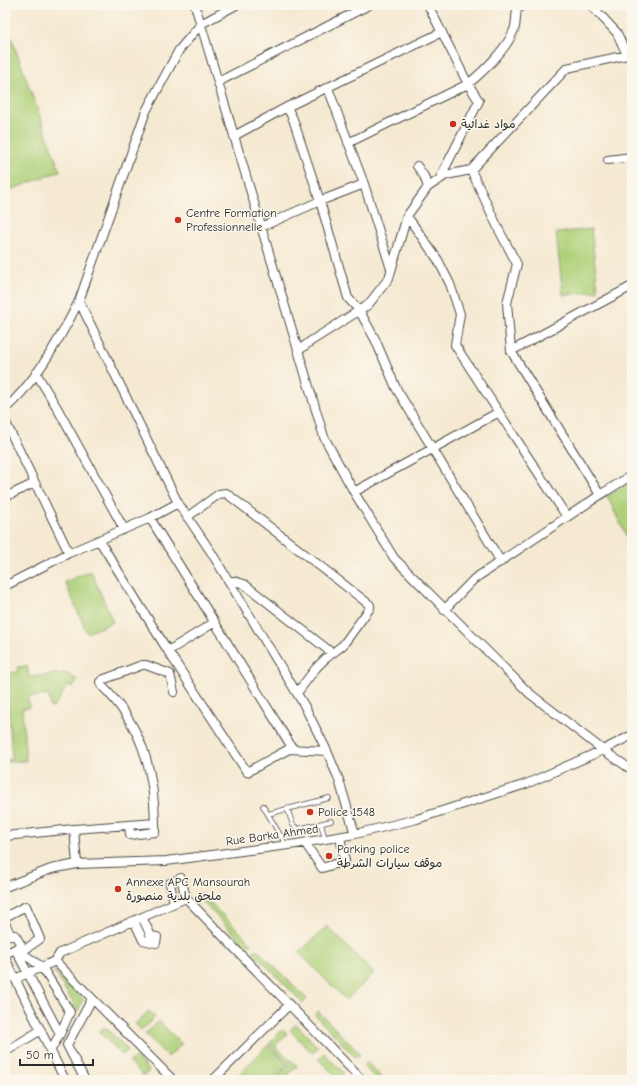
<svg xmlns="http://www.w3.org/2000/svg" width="637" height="1085" viewBox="0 0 637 1085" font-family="'Comic Neue','Playpen Sans Arabic',sans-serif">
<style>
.green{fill:#aed078;stroke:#6c7e52}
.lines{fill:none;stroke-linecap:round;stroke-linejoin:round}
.service-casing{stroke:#494844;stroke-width:5.5}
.minor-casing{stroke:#494844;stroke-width:10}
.service{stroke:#fff;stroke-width:4}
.minor{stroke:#fff;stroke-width:8}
.poi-dot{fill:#c8321e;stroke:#fbf7ec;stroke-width:1.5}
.labels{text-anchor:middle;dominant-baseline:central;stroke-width:3;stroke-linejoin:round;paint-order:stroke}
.poi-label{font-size:12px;fill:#2b2b2b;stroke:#fbf7ec;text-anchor:start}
.street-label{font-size:12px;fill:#2b2b2b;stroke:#fbf7ec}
</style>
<rect width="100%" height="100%" fill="#fbf7ec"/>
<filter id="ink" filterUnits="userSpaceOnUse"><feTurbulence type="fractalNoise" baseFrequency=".025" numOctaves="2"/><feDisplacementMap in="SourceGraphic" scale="8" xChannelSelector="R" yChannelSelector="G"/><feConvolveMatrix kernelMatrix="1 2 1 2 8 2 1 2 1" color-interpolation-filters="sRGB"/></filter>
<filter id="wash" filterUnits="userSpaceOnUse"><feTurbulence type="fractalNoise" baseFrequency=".012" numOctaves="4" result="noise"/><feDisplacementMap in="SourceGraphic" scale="16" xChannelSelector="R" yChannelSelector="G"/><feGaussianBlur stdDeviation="0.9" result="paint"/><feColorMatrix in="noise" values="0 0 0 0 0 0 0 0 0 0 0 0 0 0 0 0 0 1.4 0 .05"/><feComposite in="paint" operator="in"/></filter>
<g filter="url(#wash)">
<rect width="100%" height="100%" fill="#f5e9d1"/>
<!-- green -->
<path class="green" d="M7,26L60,171L5,192V27Z
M591,229L598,291L563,295L556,233Z
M632,481V548L607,496Z
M91,571L113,622L87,633L65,582Z
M27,666L29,677L66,673L77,680L73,687L68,685L53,708L50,707L49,695L28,697L29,708L22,709L26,761L5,762V760L12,759L8,700H5V673L18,672L17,667Z
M201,893L251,943L247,947L197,896Z
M327,926L374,973L346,1000L299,953Z
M257,949L307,999L303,1003L253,952Z
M53,969L83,999L78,1011Z
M149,1011L155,1017L141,1030L135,1024Z
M318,1011L360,1054L356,1058L315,1015Z
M159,1021L182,1044L168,1057L145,1034Z
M296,1024L318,1047L312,1053L290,1030Z
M105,1027L128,1050L122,1055L99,1032Z
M282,1030L287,1034L275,1046L297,1066L283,1080H274L289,1065L269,1044Z
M268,1045L287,1065L272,1080H239L236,1077Z
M324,1053L344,1073L338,1079L318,1059Z
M135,1056L149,1071L143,1076L129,1062Z
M367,1062L384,1080H377L363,1066Z"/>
</g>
<g filter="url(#ink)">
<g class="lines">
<!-- service casing -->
<g class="service-casing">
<path id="service" d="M263,806L286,845
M287,808L293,825L298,829L331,821
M268,814L329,798
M321,824L325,839"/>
</g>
<!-- minor casing -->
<g class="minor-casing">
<path id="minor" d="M195,5L324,437L354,492L394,558L529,693L603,750L632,770
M428,5L468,84C484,71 509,47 515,27C516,21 516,15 517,9L525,5
M218,82L369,5
M328,88L364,184L391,269
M287,107L293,119L320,201L348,298L359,310L375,339L396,388L501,562
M234,136L287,107L442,32
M348,143L468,84L479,101L439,180
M608,160L632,157
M417,166L424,176L428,187
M471,170L500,232L517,264L507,303L511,351L600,495
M407,216L438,260L450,284L460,314L455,345L567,517
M261,227L320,201L364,184
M79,301L178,503L211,552L304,705L327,751L339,780L355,834
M298,351L311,341L368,305L389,278L407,216L428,187L446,175L471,170L567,68L627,55L617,33L591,5
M511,351L632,286
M36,373L56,406L124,529
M5,409C34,384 62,335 79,301L146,111L179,50L201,24L236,5
M5,421L69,553
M354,492L499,412
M5,497L35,483
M187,517L219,494L226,493L370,605V608L343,645L325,659L316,668L297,693
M150,518L293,749
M99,540L168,651L215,622
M229,581H234L244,584L332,653
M5,586L69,553L150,518L178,503
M444,610L474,579L600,495L632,475
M168,651L247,772L289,749L327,751
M129,825L130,835L155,832V823
M74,829L155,823C154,768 141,724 101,685L100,682L102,680L142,665H146L170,674L174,692
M5,836L74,829L77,864
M305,843L322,868L345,861L340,837
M5,887L51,869L77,864L166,861L296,844L355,834L417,819L526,784L603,750L632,735
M174,903L170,883L181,878L186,898
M5,917L26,906L40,939L23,951L25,955L42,967L70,1012L60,1034L15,949L21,945L15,935L11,936L5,923
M134,921L143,940L156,943L157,937L151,936L142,917
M5,954L15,949L20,952
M5,958L65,1080
M15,979L55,961
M50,1051L60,1034
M5,1052L41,1030
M85,1080L67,1045L92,999
M173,1080L55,961L60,953L186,898L362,1080
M213,1080L289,1005"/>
</g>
<!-- service -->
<use href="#service" class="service"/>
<!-- minor -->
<use href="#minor" class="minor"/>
</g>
</g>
<!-- markers -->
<g class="poi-dot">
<circle cx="453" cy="124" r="4"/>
<circle cx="178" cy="220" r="4"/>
<circle cx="310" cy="812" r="4"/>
<circle cx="329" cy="856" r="4"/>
<circle cx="118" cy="889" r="4"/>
</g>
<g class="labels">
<!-- poi labels -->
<g class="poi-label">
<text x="461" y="124">مواد غدائية</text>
<text x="186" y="213">Centre Formation<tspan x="186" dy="14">Professionnelle</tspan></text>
<text x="318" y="812">Police 1548</text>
<text x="337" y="849">Parking police<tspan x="337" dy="14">موقف سيارات الشرطة</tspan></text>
<text x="126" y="882">Annexe APC Mansourah<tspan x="126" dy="14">ملحق بلدية منصورة</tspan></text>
</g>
<!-- street labels -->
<g class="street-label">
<text transform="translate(272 835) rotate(-8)">Rue Barka Ahmed</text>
</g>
</g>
<!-- margin -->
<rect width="637" height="1085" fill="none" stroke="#fbf7ec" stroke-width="20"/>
<!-- scale -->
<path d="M20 1059v6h73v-6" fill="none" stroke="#2b2b2b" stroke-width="2"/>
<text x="26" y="1059" font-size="12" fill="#2b2b2b" stroke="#fbf7ec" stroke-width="3" paint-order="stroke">50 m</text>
</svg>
